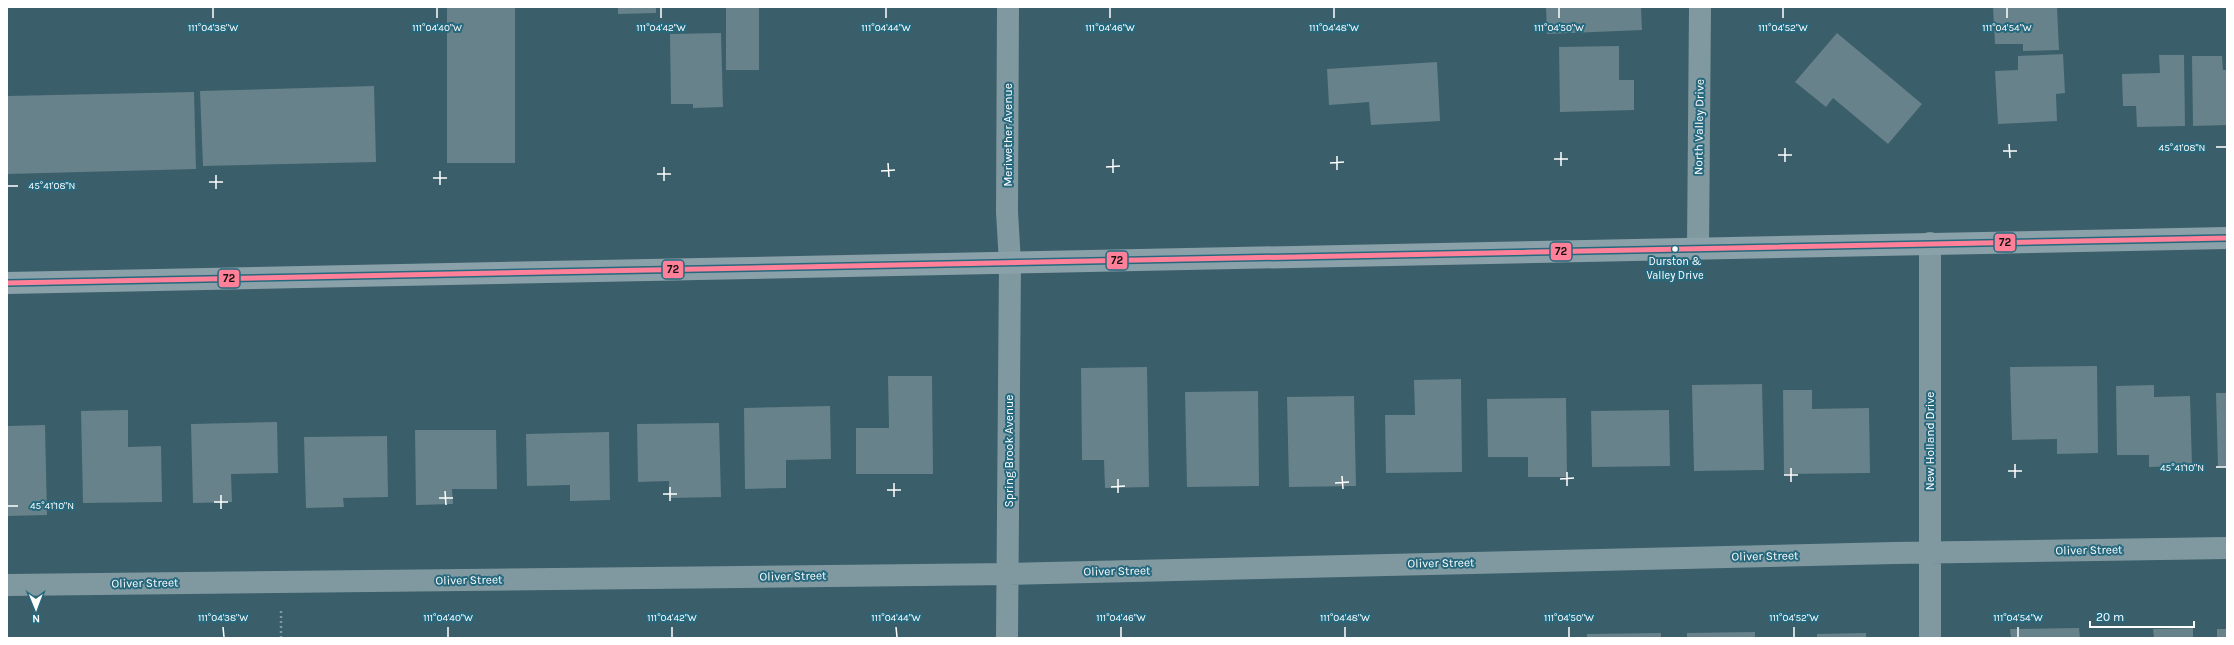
<svg xmlns="http://www.w3.org/2000/svg" width="2234" height="645" viewBox="0 0 2234 645" font-family="Karla,sans-serif">
<style>
.building{fill:#67828a}
.lines{fill:none;stroke-linecap:round;stroke-linejoin:round}
.path{stroke:#8099a0;stroke-width:2.5;stroke-dasharray:2 3;stroke-linecap:butt}
.minor{stroke:#8099a0;stroke-width:22}
.major{stroke:#8aa1a9;stroke-width:22}
.bus-1-casing{stroke:#26697e;stroke-width:8}
.bus-1{stroke:#ff8098;stroke-width:5}
.ticks{fill:none;stroke:#fff;stroke-width:1.5}
.bus-dot{fill:#fff;stroke:#26697e;stroke-width:1.5}
.labels{text-anchor:middle;dominant-baseline:central;stroke-width:4;stroke-linejoin:round;paint-order:stroke}
.bus-label{font-size:11px;fill:#fff;stroke:#26697e}
.street-label{font-size:12px;fill:#fff;stroke:#26697e}
.ticks-label{font-size:10px;text-anchor:middle;fill:#fff;stroke:#26697e;stroke-width:4;stroke-linejoin:round;paint-order:stroke}
.line-badge{stroke:#26697e;stroke-width:1.5}
.pale-badge-label{font-size:11px;text-anchor:middle;font-weight:bold;fill:#111}
</style>
<rect width="100%" height="100%" fill="#3a5e6a"/>
<!-- building -->
<path class="building" d="M447,7H515V163H447Z
M618,7H656V13L618,14Z
M726,7H759V70H726Z
M1546,7H1641L1642,30L1547,34Z
M1993,7H2057L2059,50L2023,51V44H1995Z
M721,33L723,107L693,108V104H671L670,34Z
M1837,33L1922,104L1888,144L1833,98L1826,107L1795,82Z
M1619,46V80H1634V110L1560,112L1559,47Z
M2063,54L2065,93L2056,94L2057,121L1998,124L1995,71L2018,70V56Z
M2159,55H2184L2185,126L2137,127L2136,106H2123L2122,74L2160,73Z
M2192,56H2222L2223,70H2227V125L2193,126Z
M1437,62L1440,121L1371,125L1369,102L1329,105L1327,69Z
M374,86L376,162L203,166L200,91Z
M194,92L196,169L7,174V96Z
M2097,366L2098,453L2057,454V439L2012,440L2010,367Z
M1147,367L1149,487L1105,488L1104,460H1082L1081,368Z
M888,376H932L933,474H856V428H889Z
M1461,379L1462,472L1386,473L1385,415H1415L1414,380Z
M1762,384L1764,470L1694,471L1692,385Z
M2154,385V397L2190,396L2192,466L2149,467V455H2117L2116,386Z
M1783,390H1812V409L1869,408L1870,473L1784,474Z
M1258,391L1259,486L1187,487L1185,392Z
M2216,393H2227V466H2218Z
M1354,396L1356,486L1289,487L1287,397Z
M1566,398L1567,477H1528V457H1488L1487,399Z
M830,406L831,459L786,460V488L745,489L744,408Z
M128,410V447L161,446L162,502L83,503L81,411Z
M1669,410L1670,466L1592,467L1591,411Z
M277,422L278,473L231,474L232,502L193,503L191,424Z
M719,423L721,497L669,498V481L638,482L637,424Z
M45,425L47,515L7,516V426Z
M415,430H496L497,489H452L453,504L416,505Z
M609,432L610,500L570,501V485L527,486L526,434Z
M387,436L388,497L343,498L344,507L306,508L304,437Z
M2079,628L2080,638H2011L2010,629Z
M2193,628V638H2154L2153,629Z
M2217,629H2227V638H2217Z
M1755,632V638H1687V633Z
M1661,633V638H1587V634Z
M1866,633V638H1817V634Z"/>
<g class="lines">
<!-- path -->
<path class="path" d="M281,638V611"/>
<!-- minor -->
<path class="minor" d="M1930,243V638
M1698,248L1700,7
M7,585L1009,574L1894,553L2227,548
M1007,638L1010,263L1007,212L1008,7"/>
<!-- major -->
<path class="major" d="M7,283L2227,238"/>
<!-- bus-1 casing -->
<g class="bus-1-casing">
<path id="bus-1" d="M7,283L2227,238"/>
</g>
<!-- bus-1 -->
<use href="#bus-1" class="bus-1"/>
</g>
<!-- ticks -->
<path class="ticks" d="M213,8V18M437,8V18M661,8V18M886,8V18M1110,8V18M1334,8V18M1559,8V18M1783,8V18M2007,8V18M2009,144L2010,158M2216,147H2226M1785,148V162M2003,151H2017M1561,152V166M1778,155H1792M1337,156V170M1113,159V173M1554,159H1568M888,163L889,177M1330,163L1344,162M664,167V181M1106,167L1120,166M440,171V185M881,171L895,170M657,174H671M216,175V189M433,178H447M209,182H223M8,186H18M2015,464V478M2216,467H2226M1791,468V482M2008,471H2022M1567,472V486M1784,475H1798M1342,476L1343,489M1118,479V493M1560,479L1574,478M894,483V497M1335,483L1349,482M670,487V501M1111,487L1125,486M887,490H901M445,491L446,505M663,494H677M221,495V509M439,498H453M214,502H228M8,506H18M223,627L224,637M448,627V637M672,627V637M896,627L897,637M1121,627V637M1345,627V637M1569,627V637M1794,627V637M2018,627V637"/>
<!-- markers -->
<circle class="bus-dot" cx="1675" cy="249" r="3.5"/>
<g class="labels">
<!-- bus labels -->
<g class="bus-label">
<text x="1675" y="261">Durston &amp;<tspan x="1675" dy="14">Valley Drive</tspan></text>
</g>
<!-- street labels -->
<g class="street-label">
<text transform="translate(1699 127) rotate(-89)">North Valley Drive</text>
<text transform="translate(1008 135) rotate(-90)">Meriwether Avenue</text>
<text transform="translate(1930 441) rotate(-90)">New Holland Drive</text>
<text transform="translate(1009 451) rotate(-90)">Spring Brook Avenue</text>
<text transform="translate(2089 550) rotate(-1)">Oliver Street</text>
<text transform="translate(1765 556) rotate(-1)">Oliver Street</text>
<text transform="translate(1441 563) rotate(-1)">Oliver Street</text>
<text transform="translate(1117 571) rotate(-1)">Oliver Street</text>
<text transform="translate(793 576) rotate(-1)">Oliver Street</text>
<text transform="translate(469 580) rotate(-1)">Oliver Street</text>
<text transform="translate(145 583) rotate(-1)">Oliver Street</text>
</g>
</g>
<g class="ticks-label">
<text x="213" y="31">111°04'38"W</text>
<text x="437" y="31">111°04'40"W</text>
<text x="661" y="31">111°04'42"W</text>
<text x="886" y="31">111°04'44"W</text>
<text x="1110" y="31">111°04'46"W</text>
<text x="1334" y="31">111°04'48"W</text>
<text x="1559" y="31">111°04'50"W</text>
<text x="1783" y="31">111°04'52"W</text>
<text x="2007" y="31">111°04'54"W</text>
<text x="2182" y="151">45°41'08"N</text>
<text x="52" y="189">45°41'08"N</text>
<text x="2182" y="471">45°41'10"N</text>
<text x="52" y="509">45°41'10"N</text>
<text x="223" y="621">111°04'38"W</text>
<text x="448" y="621">111°04'40"W</text>
<text x="672" y="621">111°04'42"W</text>
<text x="896" y="621">111°04'44"W</text>
<text x="1121" y="621">111°04'46"W</text>
<text x="1345" y="621">111°04'48"W</text>
<text x="1569" y="621">111°04'50"W</text>
<text x="1794" y="621">111°04'52"W</text>
<text x="2018" y="621">111°04'54"W</text>
</g>
<g class="line-badge">
<rect x="1994" y="233" width="22" height="19" rx="4" fill="#ff8098"/>
<rect x="1550" y="242" width="22" height="19" rx="4" fill="#ff8098"/>
<rect x="1106" y="251" width="22" height="19" rx="4" fill="#ff8098"/>
<rect x="662" y="260" width="22" height="19" rx="4" fill="#ff8098"/>
<rect x="218" y="269" width="22" height="19" rx="4" fill="#ff8098"/>
</g>
<g class="pale-badge-label">
<text x="2005" y="246">72</text>
<text x="1561" y="255">72</text>
<text x="1117" y="264">72</text>
<text x="673" y="273">72</text>
<text x="229" y="282">72</text>
</g>
<!-- border -->
<rect width="2234" height="645" fill="none" stroke="#ffffff" stroke-width="16"/>
<!-- north arrow -->
<g transform="translate(36 609) rotate(179)" stroke="#26697e" stroke-width="3" paint-order="stroke">
<path d="M0-3L7 15L0 10L-7 15Z" fill="#ffffff"/>
<text y="-6" font-size="11" font-weight="bold" text-anchor="middle" fill="#ffffff">N</text>
</g>
<!-- scale -->
<path d="M2090 621v6h104v-6" fill="none" stroke="#ffffff" stroke-width="2"/>
<text x="2096" y="621" font-size="12" fill="#ffffff" stroke="#26697e" stroke-width="3" paint-order="stroke">20 m</text>
</svg>
